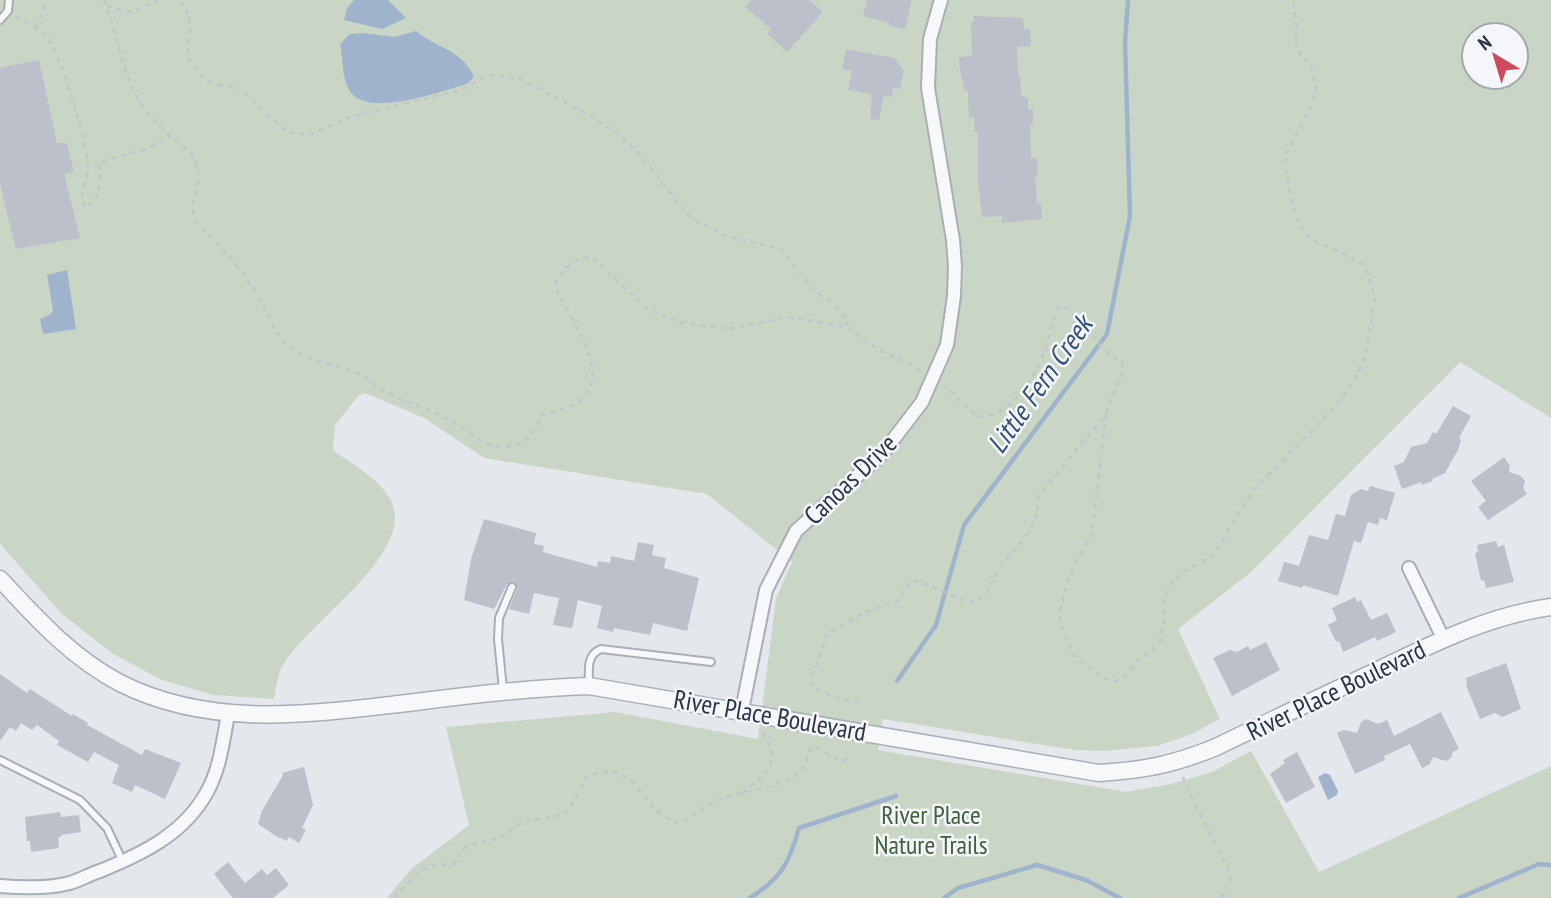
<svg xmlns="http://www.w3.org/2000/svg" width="1551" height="898" viewBox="0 0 1551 898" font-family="'PT Sans Narrow',sans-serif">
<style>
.green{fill:#c9d6c5;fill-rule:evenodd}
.water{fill:#9fb4cc}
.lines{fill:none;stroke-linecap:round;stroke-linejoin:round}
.stream{stroke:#9fb4cc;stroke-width:4.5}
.building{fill:#bbc0ca}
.service-casing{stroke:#a9aeb7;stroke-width:10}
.minor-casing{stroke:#a9aeb7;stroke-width:16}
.tertiary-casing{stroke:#a9aeb7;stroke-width:19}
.path{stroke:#c2c5cb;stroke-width:2.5;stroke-dasharray:5 5;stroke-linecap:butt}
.service{stroke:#f7f8fa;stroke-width:6}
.minor{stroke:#f7f8fa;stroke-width:12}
.tertiary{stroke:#f7f8fa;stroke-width:16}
.labels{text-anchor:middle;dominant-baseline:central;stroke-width:5;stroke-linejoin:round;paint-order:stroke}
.street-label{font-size:26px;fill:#2b3445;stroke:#f4f6f9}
.park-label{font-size:26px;fill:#3f6138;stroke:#f4f6f9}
.water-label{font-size:28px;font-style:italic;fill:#34527a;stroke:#f4f6f9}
</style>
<rect width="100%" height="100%" fill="#e4e7ec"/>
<!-- green -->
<path class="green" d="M0,0H1551V418L1460,362L1251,572L1178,629L1220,719L1192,734L1157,746L1103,751L1075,750L883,719L878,750L1126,792L1171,784L1212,772L1251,751L1319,872L1551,766V898H387L411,869L469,825L446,727L615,712L758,739L776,599L792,562L707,494L484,458L424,418L365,393L359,395L335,425L333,450C351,464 379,478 390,499C420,552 304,624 282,667C277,676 276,689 274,699L214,695L162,680L113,654L62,614L0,544ZM1474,35H1516V77H1474Z"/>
<!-- water -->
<path class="water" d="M354,0H388L406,18L382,29L344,20L347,8Z
M416,31C436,48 463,50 474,77L467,84C441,91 363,121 348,88C342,76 343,57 340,44L350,34L364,33L394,37Z
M67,270L76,329L43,334L40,319L49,315L53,311L47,275Z
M1325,773L1330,775L1338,791L1337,795L1328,800L1318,777Z"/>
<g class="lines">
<!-- stream -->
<path class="stream" d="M897,681L936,625L964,525L1107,334L1130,216L1125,42L1128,0
M750,898C781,878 789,864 799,828L896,796
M944,898L958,888L1037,865L1086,880L1120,898
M1459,898L1539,864L1551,865"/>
</g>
<!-- building -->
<path class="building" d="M751,0H809L823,12L787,52L767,33L771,29L745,7Z
M867,0H912L905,29L889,26L890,23L863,16Z
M974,16L1023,18L1024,29H1030L1031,46L1017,47L1018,75H1020L1021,97H1028V110L1033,109V124L1030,125L1031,158H1037L1038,175H1035L1037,203H1041L1042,219L1002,223V216L982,217L978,181V132H975L974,117L969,118L968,91H965L960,71L959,57L972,56L971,22H974Z
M846,49L894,58L904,71L900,89L893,88L892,97L884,96L879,120L870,119L872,94L848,90L852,71L842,69Z
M39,60L57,143H67L74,172L64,174L80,238L16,249L0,184V68Z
M1453,406L1471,416L1459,438L1461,440L1458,450L1445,473L1432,479L1433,481L1422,485L1421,482L1402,489L1394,466L1404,462L1411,447L1427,443L1433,432L1436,434Z
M1504,457L1510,466L1509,472L1521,476L1525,481L1523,488L1527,494L1488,520L1478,507L1486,501L1471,481Z
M1370,486L1395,493L1387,520L1380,518L1378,525L1368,522L1361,543L1354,541L1338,596L1303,585L1302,588L1278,581L1284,562L1299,566L1309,535L1328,540L1336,514L1345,516L1351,495L1361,489L1368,491Z
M484,519L536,533L534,544L544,546L543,552L597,567L598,561L610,563L611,556L634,561L638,542L654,545L652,555L666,558L664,568L699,578L687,631L653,623L650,635L614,628L613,632L597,628L602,606L578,600L572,628L553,625L559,598L534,593L529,614L509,609L517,589L514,582L507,584L494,609L464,600L471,559Z
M1496,541L1498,547L1504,545L1514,582L1486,588L1484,580L1481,581L1475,553L1478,552L1477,545Z
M1355,597L1357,602L1361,600L1371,620L1387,613L1396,632L1377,641L1375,637L1343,652L1339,641L1336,642L1328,625L1337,620L1332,608Z
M1266,642L1280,670L1232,696L1213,658L1230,650L1237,652L1248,646L1250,650Z
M1506,663L1521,709L1502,717L1495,713L1480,719L1467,688L1466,678Z
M0,674L27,693L30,689L72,716L73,714L88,723L87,725L142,755L145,749L181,763L165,799L135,785L132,792L112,783L119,765L94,752L88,762L57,745L59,741L37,725L32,730L21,723L16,731L10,727L0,741Z
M1441,712L1459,749L1453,752L1451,758L1446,761L1433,757L1430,764L1422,768L1410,744L1384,756L1385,760L1355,774L1337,733L1344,730L1357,733L1361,722L1366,719L1378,724L1387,720L1394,736Z
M1297,752L1315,787L1286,803L1270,774L1285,763L1283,760Z
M304,767L313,805L302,828L306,830L299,843L289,837L287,841L276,836L258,824L262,811L283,775L282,773Z
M60,812L61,817L79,815L81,832L61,835V837H58L59,848L31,852L30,841H27L25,817Z
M228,862L245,883L262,869L267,875L276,868L289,885L273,898H233L214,874Z"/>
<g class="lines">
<!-- service casing -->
<g class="service-casing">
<path id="service" d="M0,20L8,11L9,0
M589,684C589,670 586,655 601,649L711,662
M503,689L498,639L499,618L512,587
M0,760L80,800L107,828L123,862"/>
</g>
<!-- minor casing -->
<g class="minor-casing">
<path id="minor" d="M1409,568L1443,638
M742,710L766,590L796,531L883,453L922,402L947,345L954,296L955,266L953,240L928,88L930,39L941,0
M0,886C23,888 47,889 70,883C80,880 90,874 100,871C142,854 184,834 207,792C220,769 223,741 228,714"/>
</g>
<!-- tertiary casing -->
<g class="tertiary-casing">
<path id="tertiary" d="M0,579C36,618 72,658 120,683C211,729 311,714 408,703C468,695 528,688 589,686L1099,773C1145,770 1171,765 1214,748C1266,723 1318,698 1370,674C1428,646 1486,616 1551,607"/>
</g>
<!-- path -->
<path class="path" d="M104,0C118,33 121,73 141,104C153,124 175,139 192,154C208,182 188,197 194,216C198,227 210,236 218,244C238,264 254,288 267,313C271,320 274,329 279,336C298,362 332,362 359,374C369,378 376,387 386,392C406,403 428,408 449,420C464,428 477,442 494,446C519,451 534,436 542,415C552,412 564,410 573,405C622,377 565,318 555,285C562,270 575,257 592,257L647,309L679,322L728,329L789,317L847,327L846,319L838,308L813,289L781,249L726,236L698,222L687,214L640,155L616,132L587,114L518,78L489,75L460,90L353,116L314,133L304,134L291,133L282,128L241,89C235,86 231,86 224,86C207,84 195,71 187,57C189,36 195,17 179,0
M107,5C132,17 134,11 157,0
M16,16C27,23 39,28 47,38C62,56 87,143 88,167C88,181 76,197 86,208C103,199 99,178 100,162L145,149L172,136
M36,28L47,0
M848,327L869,344L920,370
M1106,414L1092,533L1068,578L1060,612V623L1073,654L1104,678L1115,681L1124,678L1135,663L1159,644L1165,615L1163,600L1172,582L1183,572L1207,559L1217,549L1252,492L1335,407L1352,384L1365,358L1375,298L1367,271L1361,263L1347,255L1311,239L1302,229L1293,208L1287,178L1285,156L1311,107L1316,89L1310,64L1301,57L1295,40L1297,28L1293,0
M859,702C845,699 817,695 810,682L827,634L866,612L896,602L912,580L934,587L962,600L974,602L984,597L1002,564L1024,539L1035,521L1039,495L1106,414L1117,383L1124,372L1122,364L1106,351L1067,308L1059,307C1051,320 1050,335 1045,350C1036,374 1019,404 994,414C990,416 982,416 977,417L945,386
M1183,777L1188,791L1227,867L1231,880L1222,892L1224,898
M742,793C767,773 783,762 761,731
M394,898C415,876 421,863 453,865L462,850L468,845L500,838L517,825L528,821L563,815L575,800L586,777C640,756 637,809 677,823C692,818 702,807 716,801C734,793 794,785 803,768C807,762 808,754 811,747C826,748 834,765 849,759"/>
<!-- service -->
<use href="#service" class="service"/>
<!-- minor -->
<use href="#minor" class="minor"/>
<!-- tertiary -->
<use href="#tertiary" class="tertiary"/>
</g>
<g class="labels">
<!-- street labels -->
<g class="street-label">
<text transform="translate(850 479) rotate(-44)">Canoas Drive</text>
<text transform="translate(1336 690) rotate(-26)">River Place Boulevard</text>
<text transform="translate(770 715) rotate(10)">River Place Boulevard</text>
</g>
<!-- park labels -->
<g class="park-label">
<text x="931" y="814">River Place<tspan x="931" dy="30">Nature Trails</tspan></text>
</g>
<!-- water labels -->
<g class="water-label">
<text transform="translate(1039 384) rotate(-55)">Little Fern Creek</text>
</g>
</g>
<!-- north arrow -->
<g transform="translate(1495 56) rotate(322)"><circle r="33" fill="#f4f6f9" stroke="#a4a8b1" stroke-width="2"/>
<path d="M0-5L12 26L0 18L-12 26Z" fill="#d1495b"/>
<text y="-10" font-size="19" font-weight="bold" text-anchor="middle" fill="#2b3445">N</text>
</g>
</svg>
